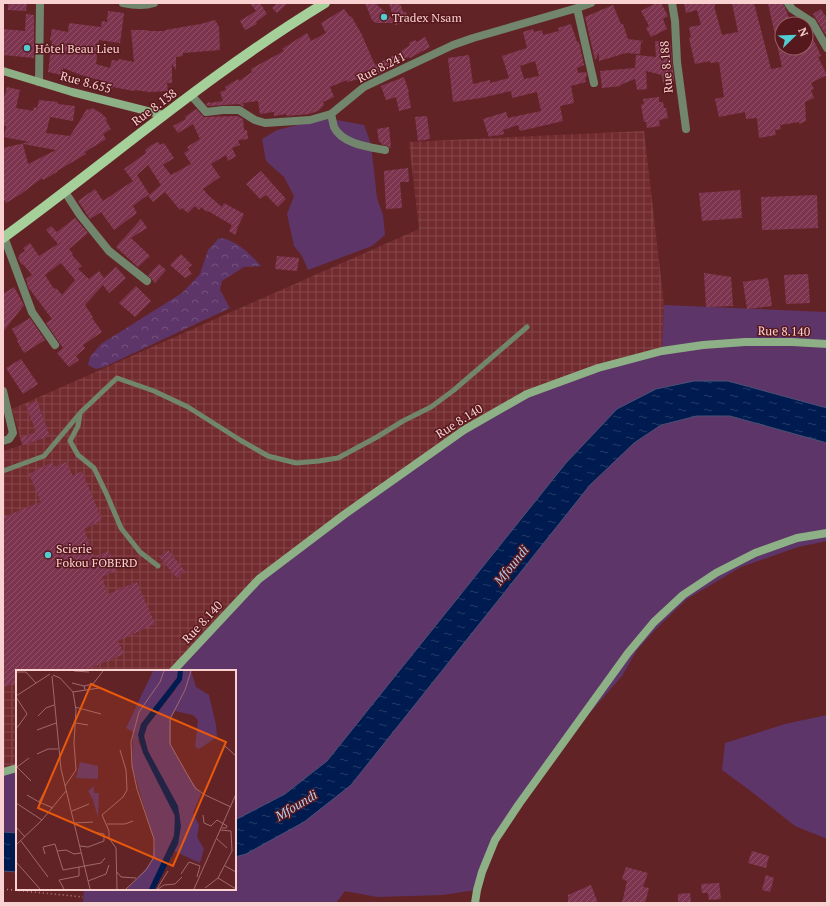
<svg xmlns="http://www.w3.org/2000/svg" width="830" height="906" viewBox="0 0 830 906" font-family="'PT Serif',serif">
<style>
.industrial{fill:url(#industrial-grid)}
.green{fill:#5e3568}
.forest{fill:url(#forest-crowns)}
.water{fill:url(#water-ripples);stroke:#4b5277}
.building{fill:url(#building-hatch);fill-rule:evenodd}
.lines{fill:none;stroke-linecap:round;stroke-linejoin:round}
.path{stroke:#b48183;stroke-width:1.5;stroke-dasharray:1 3;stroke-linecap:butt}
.lane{stroke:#71866c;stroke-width:5}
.street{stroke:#71866c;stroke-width:8}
.secondary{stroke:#8eb086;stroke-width:8}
.primary{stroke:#a5d09a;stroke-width:10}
.poi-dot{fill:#51ccd2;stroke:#56181d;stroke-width:1.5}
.labels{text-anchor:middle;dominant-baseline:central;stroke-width:3;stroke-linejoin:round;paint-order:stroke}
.poi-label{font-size:12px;fill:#fad1d1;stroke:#56181d;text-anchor:start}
.street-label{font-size:12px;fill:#fad1d1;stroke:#56181d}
.water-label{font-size:13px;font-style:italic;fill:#b7ccef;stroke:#56181d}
.inset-road{fill:none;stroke:#9f696b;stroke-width:1}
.view{fill:#e8590c;fill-opacity:0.15;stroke:#e8590c;stroke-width:2}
.inset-edge{fill:none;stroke:#fad1d1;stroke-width:2}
</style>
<defs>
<pattern id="industrial-grid" width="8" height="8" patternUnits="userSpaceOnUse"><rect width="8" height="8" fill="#722b2f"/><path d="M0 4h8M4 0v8" fill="none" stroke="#87494c"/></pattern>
<pattern id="forest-crowns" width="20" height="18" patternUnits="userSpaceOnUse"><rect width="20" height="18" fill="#5e3568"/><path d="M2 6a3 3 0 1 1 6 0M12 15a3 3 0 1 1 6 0" fill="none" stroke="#76517d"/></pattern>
<pattern id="water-ripples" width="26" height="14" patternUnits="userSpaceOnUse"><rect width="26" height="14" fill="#001b50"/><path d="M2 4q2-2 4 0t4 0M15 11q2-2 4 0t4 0" fill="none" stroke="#263b68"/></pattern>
<pattern id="building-hatch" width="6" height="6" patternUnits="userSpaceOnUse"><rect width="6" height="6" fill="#7d354f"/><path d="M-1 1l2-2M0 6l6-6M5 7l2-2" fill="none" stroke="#905167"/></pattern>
</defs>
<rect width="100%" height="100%" fill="#622327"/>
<!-- industrial -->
<path class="industrial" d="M644,131L664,305L662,351L173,671H17V768L3,772V451L22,445L12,409L419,229L409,142Z"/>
<!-- green -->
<path class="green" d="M326,118L364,125L371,144L377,198L383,215L385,235L372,246L308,270L302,256L294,246L287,214L294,196L284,177L266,161L262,139L277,130Z
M664,305L827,312V408L728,381H694L656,389L617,409L566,463L327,761L285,794L235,820V671H173L259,579L464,430L527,394L662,351Z
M697,416H730L827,443V541L798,547L741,567L687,599L657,628L637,650L622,676L563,744L495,840L477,890L442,895L377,897L345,891L336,903H83L84,889H235V857L246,854L590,485L634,443L661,425Z
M827,715V839L795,826L748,789L722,770L725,743L785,724Z
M17,768V833L3,832V772Z"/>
<!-- forest -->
<path class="forest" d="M219,238C236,239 250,254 261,266L244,267L222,281L220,290L230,308L104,367L96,369L88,365L90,357L101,344L182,293L200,274L208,250Z"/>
<!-- water -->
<path class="water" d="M694,381H728L827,408V443L730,416H697L661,425L634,443L590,485L351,785L304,822L246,854L235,857V820L285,794L327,761L566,463L617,409L656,389Z
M3,832L17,833V872L3,871Z"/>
<!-- building -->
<path class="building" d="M8,3H27L26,11L8,10Z
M250,3H260L267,14L256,22L257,24L245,30L240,21L256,11Z
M277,3H288L277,13L272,8Z
M365,3H375L394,20L389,3H400L403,12H406L409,22L395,25V23H376L372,20Z
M656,3H661L668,16L663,19L667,29L651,37L646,28L649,26L641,11Z
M684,3H715V6H714L722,35L738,32L732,3H754L771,69L782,67L768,3H783L787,12L790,24H782V48H806V25L807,26L821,56L818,57L827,75L811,83L814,89L811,90L814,98L805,102L806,121L799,124V122L780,125L781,129L775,130L776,135L759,138L757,118L746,119L745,112L719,117L715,99L724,97L719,62L710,63V61L695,64L689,38L691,37L689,27L701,25L697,10L686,13Z
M613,5L621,24H623L628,39L644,41L641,42L640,54L626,53L599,61V53L595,60L585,17Z
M344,9L350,17L351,16L361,33L375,65L400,52L410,45L409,43L415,40L417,42L425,37L430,47L410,58L409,57L397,63L398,65L376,75L347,82V80L330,87L334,97L323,102L324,105L318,111L309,114L287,116L286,114L274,116V112L260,114L258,101L243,103L244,107L239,104L208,106L206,104L209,102L210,103L223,101L220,92L226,90L225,87L238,79L239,81L252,72L251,69L284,51L282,49L307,33L311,41L326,33L321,23Z
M821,9L827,19V37L813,14Z
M108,11L124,13L120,43L99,40L96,64L110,68L112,60L118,61L119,59L134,62L131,30H148V31H165V30L201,24L215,20L219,27L220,50L183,53V56L176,57V70L172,64V83H167L168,91L149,92L135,90L134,91L113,87L112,89L102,87L103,81L81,75L63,68L62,75L48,72L52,41L50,40L52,29L68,32L69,23L101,27L102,21L107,22Z
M26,14L34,15V58L3,55V29L25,31Z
M571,24L577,42H579L584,65L577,68L578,73L586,72L587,75L585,79L586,82L571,86L574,103L560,106L563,121L520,131L518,125L503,130L504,134L496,136V135L489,137L483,119L506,112L508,118L541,111L537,92L512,98L511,91L481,98L453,102L448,58L469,55L473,84L490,80V83L509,78L502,56L527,48L523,32L533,29L534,32L542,30L543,35L559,31L558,28ZM535,61L539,76L524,79L520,66Z
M655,41H670L674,81L663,83L662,75L646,71L647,89L637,90L635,79L620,85L621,86L602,88L600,71L635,68L636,55L656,57Z
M404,77L409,92H408L411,108L399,111L396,97L386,100L381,86Z
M7,87L20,90L16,108L33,111L34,107L37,108L39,100L58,102V104L75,106L73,121L50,117L46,133L70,136L87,109L89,110L92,108L101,113L107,119L106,121L111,129L103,134L106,139L85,152L86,154L57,171V172L43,180L42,178L21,194L6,203L3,198V148L29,142L4,137L6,126H3V102ZM23,144L56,150L28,164Z
M659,97V102H663L664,108H666L668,118L659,120L660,126L647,128L646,122H644L641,105L644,104L643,99Z
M196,109L204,117L237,116L243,119L244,130H247L248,139L238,140L240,145L232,148L236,156L228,161L226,155L211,164L220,177L203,189L208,195L222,207L224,203L244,214L237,228L236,227L238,228L235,235L229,231L232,225L208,211L207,212L201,207L199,210L195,206L188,213L182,208L180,210L165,192L153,202L148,196L161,185L148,165L137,175L149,194L133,206L137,213L114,230L101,212L90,219L78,201L95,189L103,201L133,181L124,169L146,153L145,150L150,146L158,142L160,145L164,143L174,158L163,165L171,175L191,164L184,153L189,150L187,147L200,139L193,124L178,133L173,126L186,119L185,117Z
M427,116L430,139L418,141L415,117Z
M389,127L391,148H390L388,146L381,144V142H379L377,129Z
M408,168L409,182H400L402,208L386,209L384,171Z
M261,171L286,199L278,207L266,195L260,199L246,184Z
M740,190L742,218L702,221L699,193Z
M817,195L818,228L762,230L761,197Z
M75,218L88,233L69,249L73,254L72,255L82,266L78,269L89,279L99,271L104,278L116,267L126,278L109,293L103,285L85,305L93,317L92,318L102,332L83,345L85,348L76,356L79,360L69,367L57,353L63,348L46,323L52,319L28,287L26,279L32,275L23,264L22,265L18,258L20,256L19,255L25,251L23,248L30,243L39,256L58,244L46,230L51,226L57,232ZM61,263L75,280L62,295L56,288L54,289L45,275Z
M141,219L147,228L131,238L150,256L138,267L116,247Z
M181,254L192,265L188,268L192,274L185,278L170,265Z
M277,256L299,258L297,271L275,269Z
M159,264L166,270L155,283L148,275Z
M704,273L731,277L733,306L706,307Z
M808,274L810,303L786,304L784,275Z
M768,278L772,306L747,309L743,282Z
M136,286L151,301L135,317L119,303Z
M14,287L24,305L3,332V294Z
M30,318L45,340L24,353L17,341L18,340L12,329Z
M21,359L38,384L23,394L6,368Z
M37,401L50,436L23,445L20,438L36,432L26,405Z
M52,462L54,467L66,462L73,476L82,471L102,520L84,529L94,557L109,551L110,555H111L117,570L102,577L108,594L137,582L155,624L118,641L124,654L84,671H17V682L3,688V517L41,502L29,474Z
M168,550L185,571L177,578L159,557Z
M752,851L769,856L766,868L748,863Z
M626,867L648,873L643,887L649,888L645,903H622L627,881L622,879Z
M766,875L774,878L770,892L762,890Z
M719,883L721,899L709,900L708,893H702L701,884Z
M591,885L598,903H568V895Z
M690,893L691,903H678V894Z"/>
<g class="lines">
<!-- path -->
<path class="path" d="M3,889L83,897"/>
<!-- lane -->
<path class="lane" d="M80,414L78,426L70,441L78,455L94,468L107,495L121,528L140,552L158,566
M3,471L44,456L81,412L117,378L154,391L188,407L240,440L268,456L296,463L319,461L338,458L377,437L403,421L431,407L454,390L527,327"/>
<!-- street -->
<path class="street" d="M123,3C132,5 145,6 154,3
M672,3L675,21L677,62L686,129
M788,3L792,9L812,22L827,48
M577,8L594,83
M39,82L40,3
M191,95L206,112L223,110H239L255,120L265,123L310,120L331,114L364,87L453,45L473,38L577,8L591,3
M331,114C332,118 333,123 334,127C342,144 369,147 385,150
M65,192L80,215L109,251L147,281
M4,237L32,312L55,345
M3,391L13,433L9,439L3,441"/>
<!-- secondary -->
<path class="secondary" d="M3,71L72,92L163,115
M173,671L259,579L345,514L464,430L527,394L598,368L662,351L703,345L745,342H792L827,344
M3,772L17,768
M475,903L477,890L482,872L495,840L519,804L628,653L654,622L683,595L716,573L755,553L797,538L827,533"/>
<!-- primary -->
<path class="primary" d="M3,238C110,160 211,72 325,3"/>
</g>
<!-- markers -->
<g class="poi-dot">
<circle cx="384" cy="17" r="4"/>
<circle cx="27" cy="48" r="4"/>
<circle cx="48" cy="555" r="4"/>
</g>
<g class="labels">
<!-- poi labels -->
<g class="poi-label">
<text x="392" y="17">Tradex Nsam</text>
<text x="35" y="48">Hôtel Beau Lieu</text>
<text x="56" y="548">Scierie<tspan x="56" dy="14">Fokou FOBERD</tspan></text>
</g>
<!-- street labels -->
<g class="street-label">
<text transform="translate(381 67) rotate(-27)">Rue 8.241</text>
<text transform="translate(666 67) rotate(-95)">Rue 8.188</text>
<text transform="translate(86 82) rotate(15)">Rue 8.655</text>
<text transform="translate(154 107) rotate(-37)">Rue 8.138</text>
<text transform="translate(784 331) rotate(1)">Rue 8.140</text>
<text transform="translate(459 421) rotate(-32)">Rue 8.140</text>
<text transform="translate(202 622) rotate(-47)">Rue 8.140</text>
</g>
<!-- water labels -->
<g class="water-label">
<text transform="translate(511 565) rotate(-51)">Mfoundi</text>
<text transform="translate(296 805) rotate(-31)">Mfoundi</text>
</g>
</g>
<!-- overview -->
<g transform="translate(16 670)">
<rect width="220" height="220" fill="#622327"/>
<path d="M137,1H162L161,8L125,54L122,72L157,138L160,156L156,172L133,219H111L135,193L139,174L116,96L117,62L110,58ZM167,1H175L180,17L193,25L200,55L201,67L183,79L179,77L182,50L177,45L159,41L155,49V74L169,101L185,124L177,143L183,155L181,167L188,179L184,193L158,181L162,174L164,145L132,81L128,66L131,56L159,20ZM64,92L82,96V109L60,108Z" fill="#5e3568"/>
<path d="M78,116V123H83L82,148L77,130L72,121Z" fill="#5e3568"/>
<path d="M162,1H167L166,10L131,56L128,66L132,81L162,136L165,156L162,174L139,219H133L158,166L159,146L127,83L122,65L125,54L161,8Z" fill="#001b50"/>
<path class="inset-road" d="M58,1L73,2M175,1L169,20L154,49V74L179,118L189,125L215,137M0,2H10L20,13M37,5L44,8L57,22L60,40L58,73L60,100L49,116M36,6L45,99L74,219M56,13L68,16M69,20L68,16L77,14L87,1M57,22L83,18M0,26L34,4M0,27L11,44L0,59M59,37L85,44M22,46L30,38L38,35M60,53L72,55M21,60L40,53M209,76L220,86M21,84L32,79H42M0,96L15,111M1,97L13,88M32,115L23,132L37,138M11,125L23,132M0,133L26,150M56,141L73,134M187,145L188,153L195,156L201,150L211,156L210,158H206M58,153L77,152M91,154H109L117,151M0,157L9,167M201,169L211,178M5,171L32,207M0,175L26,150L50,121M64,176L72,177L88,171V164L77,162M41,181L50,180L58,184L65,183M29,184L27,177L39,174L47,200L85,193L89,188M0,192L24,219M209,196L220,202M101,202L105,207L120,208M165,204L173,192L184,196L181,207M202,208L220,219M72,211L90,204L93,195M189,218L202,208L216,181L215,161L204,160M48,219L43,210L63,206V197M101,219L100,178L93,168V161L86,145L107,127L111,120L110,100L104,80M110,219L130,200L138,187V169L121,119L116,96L115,72L123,42L144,12L148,1M141,219L152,201M142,219L148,215L159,214L166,207M178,219L220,124"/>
<path class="view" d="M75,14L210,72L157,196L22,138Z"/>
<rect width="220" height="220" class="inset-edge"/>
</g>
<!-- border -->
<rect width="830" height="906" fill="none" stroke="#fad1d1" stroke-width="8"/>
<!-- north arrow -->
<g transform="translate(794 36) rotate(67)"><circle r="19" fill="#56181d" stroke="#986265"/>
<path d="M0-3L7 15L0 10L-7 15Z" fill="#51ccd2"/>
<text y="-6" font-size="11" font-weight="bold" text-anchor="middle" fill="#fad1d1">N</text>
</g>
</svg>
